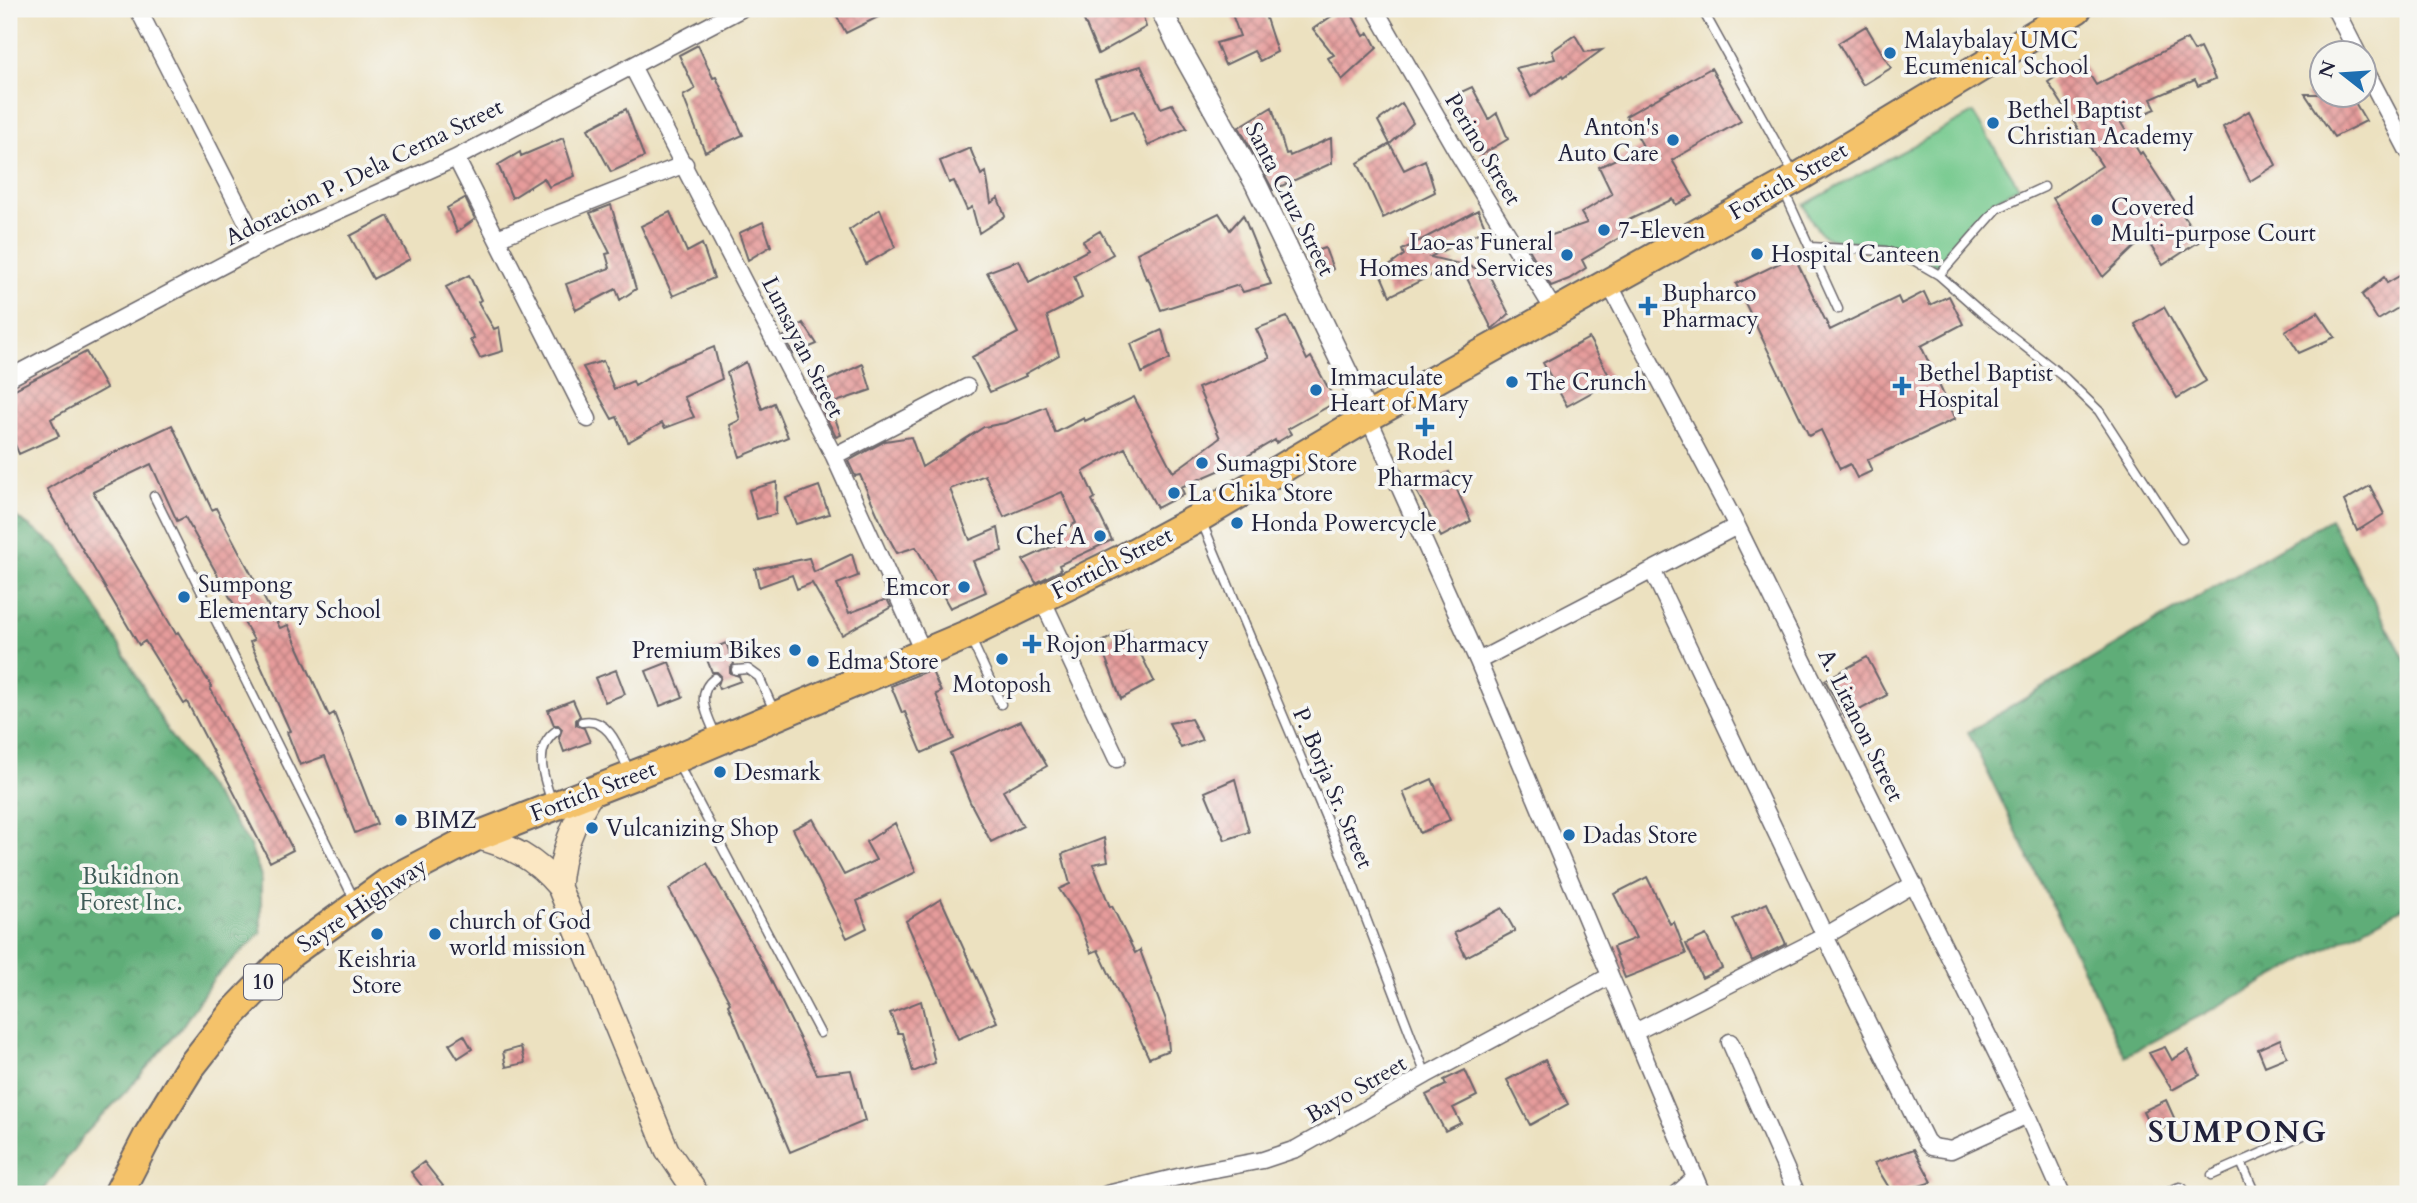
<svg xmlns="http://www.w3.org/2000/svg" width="2417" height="1203" viewBox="0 0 2417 1203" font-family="Cardo,serif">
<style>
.forest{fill:url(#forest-crowns);stroke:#40685a;stroke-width:2}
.park{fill:#74c98d;stroke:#4b7664;stroke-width:2}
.building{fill:url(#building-cross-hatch)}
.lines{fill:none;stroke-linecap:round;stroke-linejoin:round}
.service-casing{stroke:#69656a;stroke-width:11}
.minor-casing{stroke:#69656a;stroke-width:19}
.tertiary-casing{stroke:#69656a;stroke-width:24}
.secondary-casing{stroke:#69656a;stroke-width:26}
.trunk-casing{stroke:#69656a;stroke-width:32}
.service{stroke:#fff;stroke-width:8}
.minor{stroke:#fff;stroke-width:16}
.tertiary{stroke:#fff;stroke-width:21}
.secondary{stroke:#fbe7c3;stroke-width:23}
.trunk{stroke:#f4c26a;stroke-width:28}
.poi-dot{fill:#1f6fb2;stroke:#f6f6f2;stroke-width:2.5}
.labels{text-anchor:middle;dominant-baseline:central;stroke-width:7;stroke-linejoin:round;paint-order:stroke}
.shield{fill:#f6f6f2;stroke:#626272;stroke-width:2}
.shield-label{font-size:21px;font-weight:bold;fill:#22223b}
.poi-label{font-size:23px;fill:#22223b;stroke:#f6f6f2;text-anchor:start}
.street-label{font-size:23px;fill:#22223b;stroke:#f6f6f2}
.park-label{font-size:23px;fill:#3f5c58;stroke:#f6f6f2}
.district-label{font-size:30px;font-weight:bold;letter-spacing:2px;fill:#22223b;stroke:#f6f6f2}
</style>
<defs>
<pattern id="forest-crowns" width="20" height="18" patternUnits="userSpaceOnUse" patternTransform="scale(1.75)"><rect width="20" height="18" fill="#5fad78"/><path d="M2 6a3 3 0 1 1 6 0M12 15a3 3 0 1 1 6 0" fill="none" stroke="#4e8c64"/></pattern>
<pattern id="building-cross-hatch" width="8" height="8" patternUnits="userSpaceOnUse" patternTransform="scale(1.75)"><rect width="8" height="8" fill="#e69c9b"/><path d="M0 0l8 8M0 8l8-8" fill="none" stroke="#ba7f80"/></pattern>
</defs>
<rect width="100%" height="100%" fill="#f6f6f2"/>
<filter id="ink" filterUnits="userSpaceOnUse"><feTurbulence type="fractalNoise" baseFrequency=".0143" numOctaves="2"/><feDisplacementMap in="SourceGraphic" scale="14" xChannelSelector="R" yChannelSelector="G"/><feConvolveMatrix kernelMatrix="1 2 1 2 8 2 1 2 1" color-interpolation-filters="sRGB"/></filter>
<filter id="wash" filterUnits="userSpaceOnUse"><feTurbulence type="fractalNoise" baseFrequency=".00686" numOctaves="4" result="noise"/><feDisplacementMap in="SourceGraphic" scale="28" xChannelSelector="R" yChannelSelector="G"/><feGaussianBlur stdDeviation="1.57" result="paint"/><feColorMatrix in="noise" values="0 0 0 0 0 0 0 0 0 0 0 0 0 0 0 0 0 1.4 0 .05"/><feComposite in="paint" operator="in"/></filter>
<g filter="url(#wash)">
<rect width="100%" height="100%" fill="#ece1c0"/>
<!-- forest -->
<path class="forest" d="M9,512L60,548L118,643L170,735L249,843L261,876V933L214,978L183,1025L132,1085L84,1135L41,1194H9Z
M2330,519L2408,665V905L2125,1056L1968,732Z"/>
<!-- park -->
<path class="park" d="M1973,113L2019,187L1995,200L1940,267C1920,256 1902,247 1879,243C1836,236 1825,254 1804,205Z"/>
<g id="blocks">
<!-- building -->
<path class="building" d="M833,9H894L846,33Z
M1104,9H1141L1146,27L1098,54L1083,18Z
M1230,9H1263L1277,52L1260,61L1254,51L1225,65L1216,43L1240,36Z
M1342,9H1349L1364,36L1369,33L1377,48L1342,80L1328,58L1334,55L1313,29Z
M1866,26L1891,68L1863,85L1838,43Z
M1575,35L1585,52L1602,50L1563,78L1562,76L1531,97L1516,68L1555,59L1552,51Z
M2187,39L2194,51L2200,48L2215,79L2198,86L2195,80L2151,99L2156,109L2121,123L2140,154L2142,152L2200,241L2163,265L2145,237L2103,277L2053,198L2102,166L2048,82L2081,61L2096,85Z
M698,45L713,78L716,77L743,135L705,152L683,96L695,89L679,55Z
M1141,66L1161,108L1172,104L1187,128L1148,146L1134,111L1111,118L1095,80Z
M1711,68L1741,121L1672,160L1693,196L1676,205L1673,199L1618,225L1624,235L1582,260L1586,268L1569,279L1551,286L1529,249L1548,240L1546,237L1587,223L1581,213L1612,194L1599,167L1643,146L1626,116Z
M1472,87L1489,119L1497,113L1508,139L1481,155L1446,99Z
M2305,94H2350L2366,121L2334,137Z
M1402,103L1413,123L1390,144L1378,121Z
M1272,107L1286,154L1289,153L1290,156L1331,138L1332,163L1273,190L1239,127Z
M626,109L644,157L611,172L588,129Z
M2249,111L2276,165L2250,181L2223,127Z
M563,138L575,176L549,187L544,178L512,198L498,165L520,152L521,156Z
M1390,144L1404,170L1425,160L1435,192L1383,218L1358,163Z
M970,148L981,175L986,172L991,203L998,198L1005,216L979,233L972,207L967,210L954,181L949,183L940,161Z
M465,198L475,219L457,232L447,208Z
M611,205L636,289L620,300L616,289L576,310L566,284L610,268L606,254L610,253L590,213Z
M880,209L895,247L866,264L849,230Z
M1478,210L1486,229L1430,257L1456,263L1390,296L1380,273L1404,255L1402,250Z
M670,212L687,252L702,244L714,278L673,296L641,226Z
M1219,213L1230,230L1243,215L1271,284L1243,292L1239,285L1161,310L1148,278L1146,279L1137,253Z
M388,216L410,259L373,279L350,236Z
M763,222L771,246L748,260L739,233Z
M1100,231L1113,254L1074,276L1082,298L1047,316L1059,355L1025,374L1026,376L990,392L972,357L1018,333L987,272L1019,260L1029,282L1088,250L1083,241Z
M1325,248L1333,269L1319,277L1307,254Z
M1794,256L1830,330L1898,297L1901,304L1924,292L1930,305L1949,296L1963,324L1921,346L1955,419L1867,460L1872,471L1857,478L1850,464L1840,469L1821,430L1809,436L1736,284Z
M1460,264L1487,271L1509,314L1492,329Z
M2408,271V302L2378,320L2362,295L2384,277L2387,283Z
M469,275L481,300L478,302L494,329L499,327L503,351L480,358L470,340L474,338L446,287Z
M2164,307L2206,381L2177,398L2135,324Z
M2318,312L2335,337L2299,353L2285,331Z
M1287,317L1307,360L1311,357L1336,402L1288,429L1291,434L1276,443L1275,440L1230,466L1181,487L1184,494L1157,508L1125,448L1083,472L1095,498L1092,500L1112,540L1059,565L1061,570L1036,583L1023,560L1062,542L1057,533L1076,523L1062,492L1004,517L985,475L950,489L970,540L998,528L1002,551L973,561L986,592L950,608L916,547L897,553L883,527L860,475L855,476L848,461L885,441L911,437L922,467L984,427L1005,423L1046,407L1055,433L1084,418L1085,421L1134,397L1173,472L1220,438L1198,388L1270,358L1256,329Z
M803,323L817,344L793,354L784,336Z
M1162,330L1170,359L1142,373L1131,344Z
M1589,338L1612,381L1567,406L1543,363Z
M714,347L722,379L684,397L694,417L665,428L662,423L628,442L617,417L612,419L583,367L603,361L614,389L633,381L635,386L668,366Z
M86,352L106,388L51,419L59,436L19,454L9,431V392Z
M746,362L762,409L774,403L788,437L740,457L730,425L740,420L727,373Z
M863,364L871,390L830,404L841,435L836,437L811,388Z
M172,425L212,510L216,508L280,628L288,625L329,716L334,713L377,824L355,833L325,756L300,765L287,732L290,731L250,642L254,640L185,517L177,521L151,464L93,492L176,634L178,632L212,687L210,688L293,850L270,862L187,702L184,704L145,641L139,645L47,489L86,466Z
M1449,472L1471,521L1441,537L1416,491Z
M777,482L776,514L757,519L749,490Z
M819,486L829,514L796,524L786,498Z
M2370,486L2384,514L2357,531L2344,501Z
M852,554L858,576L837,584L849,613L887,599L891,607L842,635L812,583L797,589L792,575L759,587L755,569L809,558L814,572Z
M1128,628L1154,681L1121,699L1100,643Z
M726,643L734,664L730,668V673L739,676L741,681L719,689L718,685L721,676L717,672H712L704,652Z
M1867,657L1887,695L1845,718L1825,680Z
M669,662L683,697L660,706L646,671Z
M931,669L941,692L936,694L954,739L922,753L905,712L902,713L891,686Z
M616,670L625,694L605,702L595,678Z
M573,700L580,716L576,720V725L584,728L590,742L564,752L559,738L562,729L558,725H554L548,710Z
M1191,719L1202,740L1181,748L1169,723Z
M1021,721L1047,766L1003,791L1023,826L991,842L970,802L950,753Z
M1235,779L1249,832L1225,840L1205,792Z
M1432,779L1450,820L1420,833L1403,792Z
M813,819L844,875L876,860L866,842L895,823L916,872L857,901L867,928L847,938L793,829Z
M1104,838L1108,861L1093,864L1110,907L1112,906L1135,953L1140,950L1166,1020L1169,1050L1149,1058L1098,950L1091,953L1077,916L1059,889L1070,884L1062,854Z
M707,863L761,960L817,1074L851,1070L865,1121L790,1152L728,1005L730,1003L669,889Z
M1647,877L1670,924L1674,922L1686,954L1625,978L1613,947L1636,938L1614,894Z
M941,899L997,1022L958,1039L906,921Z
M1767,903L1786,944L1752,961L1733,919Z
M1502,908L1515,931L1466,957L1454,933Z
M1706,935L1722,968L1702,978L1686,944Z
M921,1001L935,1063L913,1072L902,1033H898L890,1013Z
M464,1035L472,1049L458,1058L449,1044Z
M2280,1039L2287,1057L2265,1066L2258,1049Z
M521,1047L525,1063L506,1067L503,1052Z
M2165,1047L2172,1060L2188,1050L2200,1075L2172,1090L2149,1053Z
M1545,1060L1568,1104L1530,1125L1507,1080Z
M1465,1070L1477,1096L1453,1108L1461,1123L1445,1131L1426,1095L1446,1085L1444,1080Z
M2166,1100L2176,1122L2153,1133L2143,1111Z
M1914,1149L1932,1182L1893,1194L1874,1163Z
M424,1162L443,1186L434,1194H428L411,1172Z"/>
</g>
</g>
<g filter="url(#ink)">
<use href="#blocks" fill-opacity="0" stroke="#69656a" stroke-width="2"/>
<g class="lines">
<!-- service casing -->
<g class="service-casing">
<path id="service" d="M1702,9L1793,173
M1783,189L1838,309
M1810,247L1886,251L1915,261L1939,275L1981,312L2065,378L2099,411L2182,539
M1939,275L1998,208L2044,187
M154,496L355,901
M1201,520L1342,856L1426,1075
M970,637L1001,704
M736,670L748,669L759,677L775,713
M715,678C693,694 709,718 717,738
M582,722C611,716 620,753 630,773
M678,764L820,1033
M552,802C544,779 532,749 556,731
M2241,1162L2255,1194
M2212,1175L2307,1133"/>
</g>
<!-- minor casing -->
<g class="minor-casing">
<path id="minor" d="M138,9L259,246
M1375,9L1456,150L1555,312
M2335,9L2357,52
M632,66L834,456L924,654
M2364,67L2408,151
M456,158L588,419
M497,238L685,164
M1608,282L1737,526L2027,1115L2062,1194
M9,378L259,246L456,158L741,9
M1368,417L1478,661L1702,1194
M834,456L967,387
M1652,570L1825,936L1926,1141L1932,1147L1951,1150L2027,1115
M1042,599L1117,759
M1478,661L1737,526
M1635,1032L1825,936L1914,884
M1730,1042L1797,1194
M1107,1194L1199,1172L1263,1160L1296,1149L1426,1075L1610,976
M1677,1194L1695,1178
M2173,1194L2180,1191L2182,1194"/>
</g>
<!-- tertiary casing -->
<g class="tertiary-casing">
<path id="tertiary" d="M1161,9L1179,46L1256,184L1368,417"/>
</g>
<!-- secondary casing -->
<g class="secondary-casing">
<path id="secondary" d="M475,837C510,845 536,859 559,887L667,1150L697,1194
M559,887C561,851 574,820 594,790"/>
</g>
<!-- trunk casing -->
<g class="trunk-casing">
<path id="trunk" d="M118,1194L149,1134L189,1069L232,1014L291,953L390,881L475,837L675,759L969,634L1122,559L1200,517L1368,417L1797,178L2077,9"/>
</g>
<!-- service -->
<use href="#service" class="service"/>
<!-- minor -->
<use href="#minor" class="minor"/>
<!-- tertiary -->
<use href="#tertiary" class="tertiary"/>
<!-- secondary -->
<use href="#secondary" class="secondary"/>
<!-- trunk -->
<use href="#trunk" class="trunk"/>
</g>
</g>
<!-- markers -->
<g class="poi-dot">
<circle cx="1890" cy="53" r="7"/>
<circle cx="1993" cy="123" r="7"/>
<circle cx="1673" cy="140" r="7"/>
<circle cx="2097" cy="220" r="7"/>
<circle cx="1604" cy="230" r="7"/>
<circle cx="1757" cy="254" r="7"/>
<circle cx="1567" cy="255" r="7"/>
<path d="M1644.5 295.5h7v7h7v7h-7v7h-7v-7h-7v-7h7z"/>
<circle cx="1512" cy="382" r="7"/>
<path d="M1898.5 375.5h7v7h7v7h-7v7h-7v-7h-7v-7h7z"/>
<circle cx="1316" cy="390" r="7"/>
<path d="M1421.5 416.5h7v7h7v7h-7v7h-7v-7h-7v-7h7z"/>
<circle cx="1202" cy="463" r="7"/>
<circle cx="1174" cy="493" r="7"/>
<circle cx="1237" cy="523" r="7"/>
<circle cx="1100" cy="536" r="7"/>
<circle cx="964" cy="587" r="7"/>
<circle cx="184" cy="597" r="7"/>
<path d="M1028.5 633.5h7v7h7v7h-7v7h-7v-7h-7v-7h7z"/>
<circle cx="795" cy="650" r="7"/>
<circle cx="1002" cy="659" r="7"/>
<circle cx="813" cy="661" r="7"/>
<circle cx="720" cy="772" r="7"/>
<circle cx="401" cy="820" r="7"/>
<circle cx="592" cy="828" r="7"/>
<circle cx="1569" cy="835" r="7"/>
<circle cx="377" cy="934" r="7"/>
<circle cx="435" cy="934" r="7"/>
</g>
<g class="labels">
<!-- shield labels -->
<rect class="shield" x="244" y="964.5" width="38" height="35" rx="5"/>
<g class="shield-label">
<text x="263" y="982">10</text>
</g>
<!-- poi labels -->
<g class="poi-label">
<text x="1904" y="40">Malaybalay UMC<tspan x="1904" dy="26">Ecumenical School</tspan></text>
<text x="2007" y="110">Bethel Baptist<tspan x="2007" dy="26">Christian Academy</tspan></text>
<text x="1659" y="127" text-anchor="end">Anton's<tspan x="1659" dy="26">Auto Care</tspan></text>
<text x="2111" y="207">Covered<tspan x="2111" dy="26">Multi-purpose Court</tspan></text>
<text x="1618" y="230">7-Eleven</text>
<text x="1553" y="242" text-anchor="end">Lao-as Funeral<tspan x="1553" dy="26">Homes and Services</tspan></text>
<text x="1771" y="254">Hospital Canteen</text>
<text x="1662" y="293">Bupharco<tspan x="1662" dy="26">Pharmacy</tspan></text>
<text x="1918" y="373">Bethel Baptist<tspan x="1918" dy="26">Hospital</tspan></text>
<text x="1330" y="377">Immaculate<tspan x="1330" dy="26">Heart of Mary</tspan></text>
<text x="1526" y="382">The Crunch</text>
<text x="1425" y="452" text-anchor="middle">Rodel<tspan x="1425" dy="26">Pharmacy</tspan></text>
<text x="1216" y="463">Sumagpi Store</text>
<text x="1188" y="493">La Chika Store</text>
<text x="1251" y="523">Honda Powercycle</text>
<text x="1086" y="536" text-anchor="end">Chef A</text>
<text x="198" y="584">Sumpong<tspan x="198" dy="26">Elementary School</tspan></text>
<text x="950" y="587" text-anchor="end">Emcor</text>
<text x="1046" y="644">Rojon Pharmacy</text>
<text x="781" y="650" text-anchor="end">Premium Bikes</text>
<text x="827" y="661">Edma Store</text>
<text x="1002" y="684" text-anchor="middle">Motoposh</text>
<text x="734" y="772">Desmark</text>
<text x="415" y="820">BIMZ</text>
<text x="606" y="828">Vulcanizing Shop</text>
<text x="1583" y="835">Dadas Store</text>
<text x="449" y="921">church of God<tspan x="449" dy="26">world mission</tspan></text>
<text x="377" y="959" text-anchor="middle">Keishria<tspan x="377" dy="26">Store</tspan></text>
</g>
<!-- street labels -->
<g class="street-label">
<text transform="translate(1483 149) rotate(59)">Perino Street</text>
<text transform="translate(364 172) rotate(-26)">Adoracion P. Dela Cerna Street</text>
<text transform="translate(1788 181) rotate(-30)">Fortich Street</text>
<text transform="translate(1290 199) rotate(63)">Santa Cruz Street</text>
<text transform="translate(803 347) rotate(63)">Lunsayan Street</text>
<text transform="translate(1112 563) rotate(-27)">Fortich Street</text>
<text transform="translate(1861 725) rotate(64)">A. Litanon Street</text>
<text transform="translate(1333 788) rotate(67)">P. Borja Sr. Street</text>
<text transform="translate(593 791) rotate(-21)">Fortich Street</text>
<text transform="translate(362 905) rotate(-34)">Sayre Highway</text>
<text transform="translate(1356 1089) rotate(-30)">Bayo Street</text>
</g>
<!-- park labels -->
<g class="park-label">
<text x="131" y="876">Bukidnon<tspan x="131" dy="26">Forest Inc.</tspan></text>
</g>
<!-- district labels -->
<g class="district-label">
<text x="2238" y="1132">SUMPONG</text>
</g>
</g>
<!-- margin -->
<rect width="2417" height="1203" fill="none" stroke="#f6f6f2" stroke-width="35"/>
<!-- north arrow -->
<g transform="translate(2343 74) rotate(287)"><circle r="33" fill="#f6f6f2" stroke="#a1a1a9" stroke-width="2"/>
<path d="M0-5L12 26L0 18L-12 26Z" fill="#1f6fb2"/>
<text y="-10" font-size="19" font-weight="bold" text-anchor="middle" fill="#22223b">N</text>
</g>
</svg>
